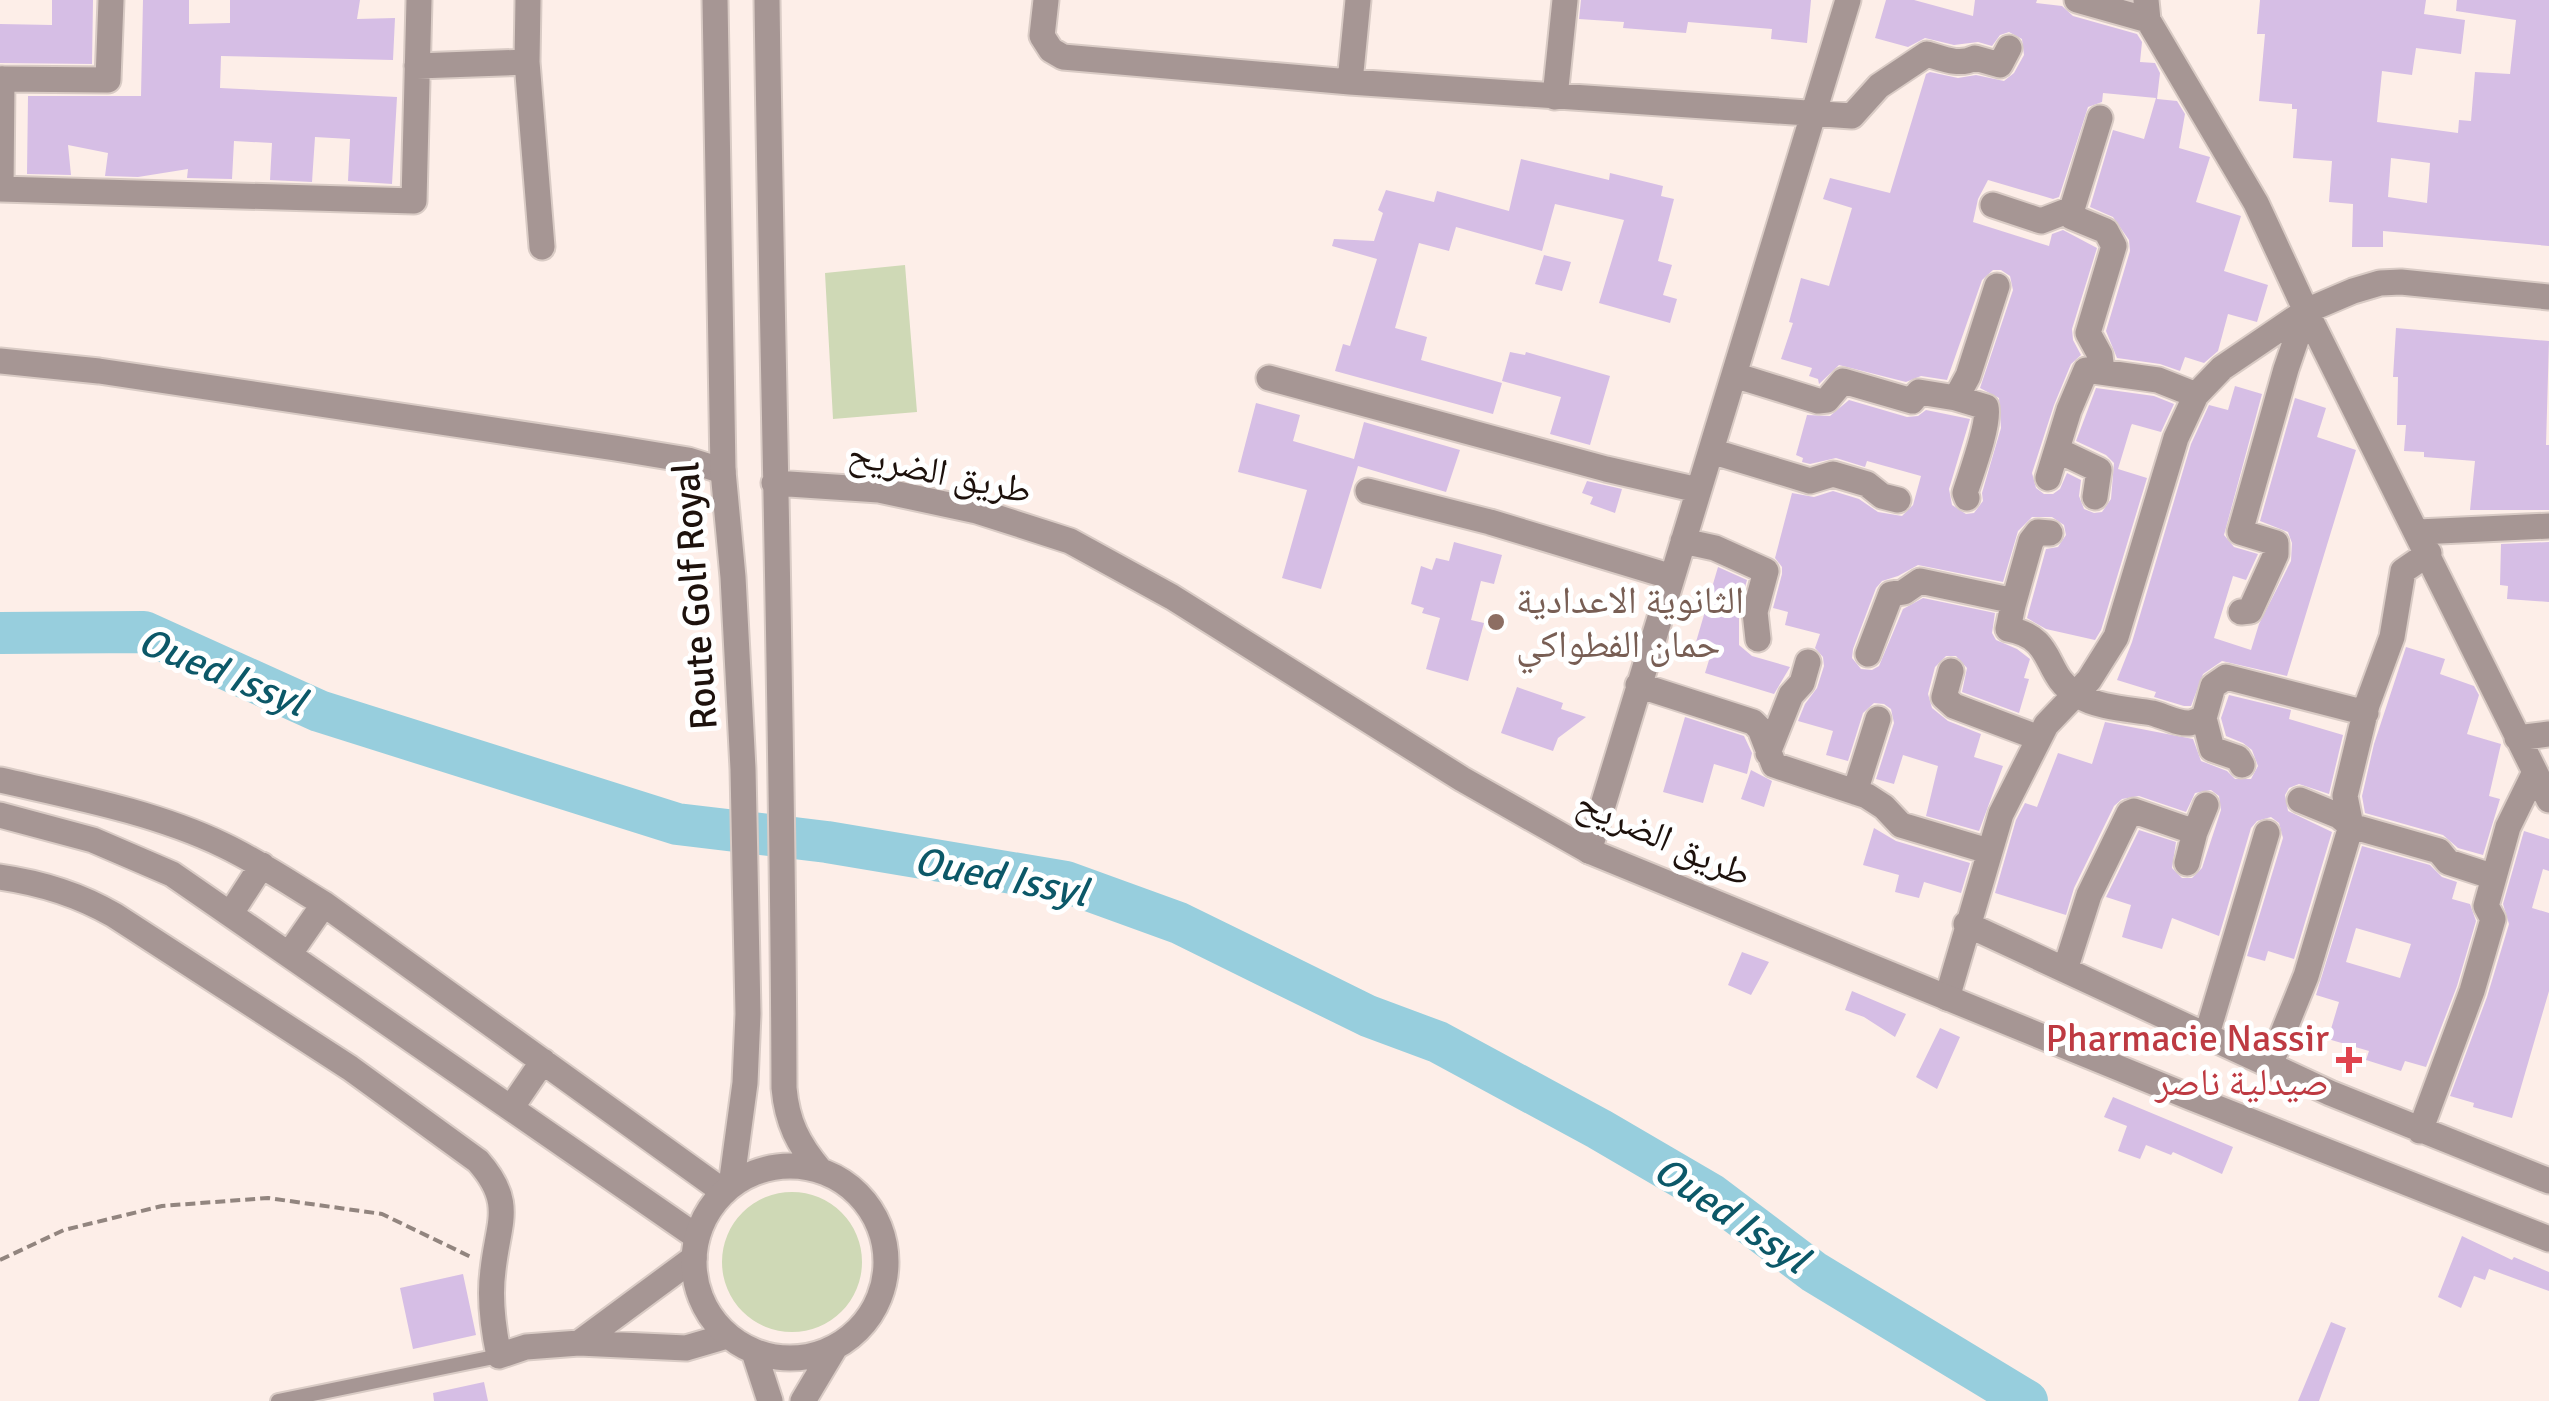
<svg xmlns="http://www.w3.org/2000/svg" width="2549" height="1401" viewBox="0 0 2549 1401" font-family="Signika,'Noto Naskh Arabic',sans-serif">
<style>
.green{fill:#cfd9b6}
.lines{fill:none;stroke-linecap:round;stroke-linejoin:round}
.river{stroke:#97cedd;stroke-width:42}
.building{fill:#d6bee5;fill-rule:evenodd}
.service-casing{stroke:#d9cbc5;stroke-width:18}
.minor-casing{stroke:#d9cbc5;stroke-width:29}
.tertiary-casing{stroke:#d9cbc5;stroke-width:29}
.path{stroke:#92857f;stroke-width:4;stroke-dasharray:10 5;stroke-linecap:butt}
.service{stroke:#a69694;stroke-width:14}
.minor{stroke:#a69694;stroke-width:25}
.tertiary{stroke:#a69694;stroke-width:25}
.education-dot{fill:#8d6e63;stroke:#fff;stroke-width:4}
.health-dot{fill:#e0444e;stroke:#fff;stroke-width:4}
.labels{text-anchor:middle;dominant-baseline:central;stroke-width:10;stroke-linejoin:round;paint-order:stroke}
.street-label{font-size:38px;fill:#1d110c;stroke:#fff}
.education-label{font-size:38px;fill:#785e54;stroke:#fff;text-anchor:start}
.health-label{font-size:38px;fill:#be3a42;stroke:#fff;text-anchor:end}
.water-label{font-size:40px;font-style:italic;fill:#0c5868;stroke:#fff}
</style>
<rect width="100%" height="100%" fill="#fdeee8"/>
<!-- green -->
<path class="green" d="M905,265L917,412L833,419L825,273Z
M722 1262a70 70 0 1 1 140 0a70 70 0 1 1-140 0Z"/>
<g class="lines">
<!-- river -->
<path class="river" d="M0,633L144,632L319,711L677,824L827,842L1066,882L1179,923L1368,1016L1438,1042L1599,1129L1712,1195L1814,1272L2027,1401"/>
</g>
<!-- building -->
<path class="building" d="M52,0H93L92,64L0,63V24L52,25Z
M143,0H189V24L230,23V0H360L357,19L395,18L393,60L221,56L220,88L397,97L392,184L348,181L350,139L315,137L312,182L270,180L272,143L234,141L232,179L187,178L188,169L138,177L105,176L108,153L68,145L71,175L27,174L28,96H141Z
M1581,0H1811L1807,43L1771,39L1772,29L1688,22L1686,33L1623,28L1624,22L1579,19Z
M1886,0H1914L1973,16L1975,0H2037L2036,3L2062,6L2073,16L2137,34L2142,42L2140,62L2155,63L2160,73L2157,99L2177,101L2185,114L2179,148L2210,157L2196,202L2241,216L2224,271L2268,285L2257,322L2228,314L2218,351L2204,363L2185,357L2180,371L2160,364L2117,358L2106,331L2130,251L2129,240L2113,217L2090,207L2113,130L2144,139L2156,98L2103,93L2102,102L2088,107L2059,197L2053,199L1988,180L1978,199L1973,222L2049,246L2052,234L2063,230L2097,248L2072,329L2073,340L2081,355L2071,364L2054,405L2032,473L2036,488L2044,494H2053L2060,489L2067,473L2081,480L2079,496L2084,509L2094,513L2102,512L2111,499L2114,463L2106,455L2076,441L2096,388L2154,396L2174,404L2161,432L2132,424L2131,426L2118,469L2147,478L2101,630L2095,640L2046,629L2027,618L2046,549L2058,547L2066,535L2064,525L2052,517H2032L2018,531L2003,582L1918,565L1898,576L1882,581L1876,588L1853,649L1852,658L1861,669L1872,670L1879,666L1903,609L1923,598L1995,613L1992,633L1996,640L2017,649L2030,659L2024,678L2029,679L2019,713L1962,692L1967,668L1956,656H1946L1935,667L1928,694L1932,708L1948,721L1981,734L1974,757L2003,766L1979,831L1926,816L1938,766L1903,755L1894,784L1876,779L1894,723L1891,709L1884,704L1874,703L1863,713L1848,761L1826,755L1833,731L1798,721L1805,704L1817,688L1824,666L1823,657L1815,648L1820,634L1785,625L1788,612L1773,608L1782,574V567L1775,558L1792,493L1814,497L1833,491L1859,499L1878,512L1902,516L1913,505L1921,476L1867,461L1865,467L1836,458L1810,464L1802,462L1803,458L1796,455L1807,415L1830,416L1849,400L1907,417L1918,416L1926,410L1970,419L1949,489L1952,505L1966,514L1974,513L1983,501L1982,493L2001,428L1999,398L1980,388L2013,290L2010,276L2001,270H1993L1982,280L1947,380L1921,376L1906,382L1839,365L1819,384L1818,379L1809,376L1812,368L1781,359L1793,323L1789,322L1801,278L1829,286L1852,208L1823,199L1830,178L1890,193L1926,74L1930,72L1958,78L1976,75L2004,81L2014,73L2024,55L2022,39L2009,32L2000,35L1992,46L1978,42L1954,45L1925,38L1908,47L1875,38Z
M2260,0H2426L2424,14L2465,20L2461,54L2416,48L2412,75L2382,71L2377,122L2458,133L2459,120L2471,121L2475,72L2510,74L2516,20L2456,11L2457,0H2549V246L2383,231V247H2352L2353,204L2329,202L2332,161L2293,158L2297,109H2292V104L2259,101L2265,34H2257ZM2391,158L2430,163L2427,203L2388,197Z
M1521,159L1609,180L1610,173L1663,186L1661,196L1674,199L1658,261L1672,265L1663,295L1677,299L1670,323L1599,303L1624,220L1555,204L1542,251L1456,227L1449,251L1419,243L1395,328L1427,337L1421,360L1502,383L1493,414L1335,371L1343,344L1350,346L1377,259L1332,246L1334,239L1374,241L1383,213L1378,210L1386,190L1434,202L1437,191L1509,211Z
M1544,255L1571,262L1562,291L1535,284Z
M2396,328L2549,341L2546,445H2549V510H2470L2475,461L2424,457V452L2404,451L2406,425H2397L2398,377H2393Z
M1510,352L1525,355L1526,352L1610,376L1590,445L1550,434L1561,397L1502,381Z
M2235,386L2262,394L2224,535L2234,547L2258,554L2246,580L2233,576L2214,638L2251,650L2259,624L2291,561L2292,543L2288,532L2260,521L2295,398L2326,408L2317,437L2356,450L2287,676L2222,661L2203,674L2191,706H2184L2154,697L2156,692L2117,680L2132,642L2191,444L2209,405L2228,410Z
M1256,403L1300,415L1293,441L1354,459L1364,422L1460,450L1446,492L1358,466L1321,589L1282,578L1307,490L1238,472Z
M1587,481L1622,489L1615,513L1590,504L1593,497L1582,493Z
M1454,542L1502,555L1494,584L1481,581L1471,620L1484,623L1468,681L1426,669L1440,618L1422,613L1424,608L1411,604L1421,566L1432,570L1436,558L1449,561Z
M2549,542V602L2507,599L2508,586L2500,585L2501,544Z
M1718,567L1747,580L1739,608V645L1752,656L1790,667L1774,694L1705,673L1713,647L1696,642Z
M2406,647L2445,659L2440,674L2474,686L2479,695L2467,734L2501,744L2489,796L2500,799L2483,855L2458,848L2443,835L2365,813L2362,796L2374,744Z
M1517,687L1563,703L1561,709L1586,717L1558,738L1553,751L1501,733Z
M2229,695L2291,710L2289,719L2343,735L2329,794L2299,784L2289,788L2285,795L2288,811L2332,832L2294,959L2268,951L2265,961L2247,956L2283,838L2279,823L2271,817L2257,821L2251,828L2219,936L2172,918L2162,949L2122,937L2131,905L2106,897L2139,830L2176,842L2172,868L2182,878H2192L2202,868L2221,810L2219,796L2211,790L2195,793L2186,812L2139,796L2122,799L2114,806L2074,888L2066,915L1995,893L2016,820L2025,803L2037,807L2058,753L2092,764L2105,722L2193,739L2201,761L2227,771L2235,779H2251L2258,766L2252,750L2243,743L2226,736L2221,718Z
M1685,717L1744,736L1752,753L1747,774L1714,764L1703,803L1663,792Z
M1751,770L1772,781L1764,807L1741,799Z
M1874,828L1896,841L1970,863L1961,893L1924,882L1919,898L1895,892L1899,875L1863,865Z
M2524,831L2549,839V871L2543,869L2532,908L2549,913V991L2512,1118L2473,1107L2474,1103L2450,1096L2487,997L2509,924L2503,904Z
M2362,846L2430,865L2442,877L2457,882L2452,899L2470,904L2476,921L2457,986L2426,1067L2405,1061L2401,1071L2366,1060L2369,1051L2328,1039L2339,1002L2316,995ZM2356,928L2411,944L2400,978L2346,962Z
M1742,952L1769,962L1751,995L1728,985Z
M1852,991L1906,1014L1895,1037L1864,1017L1845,1010Z
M1940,1028L1960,1037L1937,1089L1916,1077Z
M2113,1097L2233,1147L2222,1174L2173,1152L2171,1155L2146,1145L2140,1159L2118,1151L2127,1126L2104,1117Z
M2462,1236L2512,1260L2514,1257L2549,1272V1291L2489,1269L2485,1280L2474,1276L2461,1308L2438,1297Z
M463,1274L476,1335L413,1349L400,1288Z
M2331,1322L2346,1328L2319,1401H2298Z
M484,1382L488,1401H434L433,1393Z"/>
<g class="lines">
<!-- service casing -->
<g class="service-casing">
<path id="service" d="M278,1401L499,1356"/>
</g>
<!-- minor casing -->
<g class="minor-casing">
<path id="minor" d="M528,0L527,62L542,247
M1046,0L1042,36L1051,50L1063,57L1350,82L1852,116L1879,86L1927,54C1944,59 1959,66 1975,58L2000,65L2009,48
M2077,0L2148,20
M2146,0L2148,20L2256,203L2306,311L2549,800
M417,66L527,62
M0,79L108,80L111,0
M1350,82L1358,0
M1555,97L1565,0
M2100,118L2072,209V217L2106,231L2114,246L2088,333L2100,355L2102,371
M0,189L414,201L419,0
M1,189L2,79
M1993,205L2041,221L2072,209
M0,361L99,371L615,448L688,460L723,471
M1734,375L1818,401L1827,400L1843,381L1912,401L1919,392L1956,398L1968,376L1997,286
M1269,378L1606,469L1698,490
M1956,398L1986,407C1990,423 1971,474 1965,493L1967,498
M2057,450L2099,470L2095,497
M1711,451L1810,481L1833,474L1867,484L1882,496L1898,500
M2048,478L2069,410L2086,370L2158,380L2196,395
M1368,491L1490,522L1672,577
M2418,532L2549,526
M1683,541L1715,548L1766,571L1755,612L1758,639
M2013,605L2031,541L2038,532L2050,533
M2241,612L2250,611L2276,554V543L2240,532L2286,369L2306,311
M1868,654L1891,594L1904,592L1920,581L2005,599L2013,605L2008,629C2057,638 2042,674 2077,695C2099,708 2128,709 2152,713C2164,716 2178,724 2190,723C2192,723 2201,719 2204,718L2213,686L2226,677L2366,713
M1951,671L1944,697L1954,706L2039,738
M1638,685L1753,722L1760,729L1774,765L1867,796L1884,807L1901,825L1988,851
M2204,718L2212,749L2238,758L2242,765
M2517,738L2549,734
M1768,753L1791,695L1802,683L1808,662
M0,780C74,797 154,812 223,845C259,862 291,884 324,904L724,1192
M1855,792L1878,719
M2300,800L2339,816L2351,826L2439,851L2448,862L2494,877
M0,815L93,840L172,874L697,1237
M2195,832L2206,805
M1589,851L1848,0
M0,877C42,883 78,894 114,915L350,1068L478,1161C515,1203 498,1222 493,1270C489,1299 493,1328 499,1356L526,1347L579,1343L686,1348L727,1336
M231,913L262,865
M1966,924L2330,1093L2549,1181
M290,953L324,904
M2065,970L2089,895L2129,813L2134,811L2195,832L2187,863
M1947,998L2001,814L2046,725L2089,680L2116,637L2176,438L2196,395L2222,368L2306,311L2353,291L2380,283L2401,282L2549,297
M2207,1034L2267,833
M2270,1065L2306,976L2351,826L2345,796L2367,705L2392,637L2403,571L2429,553
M511,1108L543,1061
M2420,1131L2472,991L2493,919L2486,906L2508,827L2535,772
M579,1343L694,1258"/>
</g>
<!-- tertiary casing -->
<g class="tertiary-casing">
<path id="tertiary" d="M715,0L723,471L733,577L743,769L748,1014L745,1083L731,1186
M767,0C772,363 783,725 784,1088C787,1122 798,1144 820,1170
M774,483L879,490L977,511L1070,541L1172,597L1462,779L1589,851L2192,1098L2549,1239
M694 1262a96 96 0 1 1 192 0a96 96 0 1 1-192 0Z
M754,1352L770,1401
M803,1401L834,1349"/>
</g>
<!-- path -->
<path class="path" d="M0,1260L64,1230L162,1206L268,1198L382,1214L471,1257"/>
<!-- service -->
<use href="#service" class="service"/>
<!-- minor -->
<use href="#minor" class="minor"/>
<!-- tertiary -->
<use href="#tertiary" class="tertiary"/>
</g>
<!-- markers -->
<circle class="education-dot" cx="1496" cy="622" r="10"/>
<path class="health-dot" d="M2344 1045h10v10h10v10h-10v10h-10v-10h-10v-10h10z"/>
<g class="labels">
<!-- street labels -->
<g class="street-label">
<text transform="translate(940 472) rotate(12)">طريق الضريح</text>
<text transform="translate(695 596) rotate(-94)">Route Golf Royal</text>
<text transform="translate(1664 838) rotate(24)">طريق الضريح</text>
</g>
<!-- education labels -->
<g class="education-label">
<text x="1516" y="600">الثانوية الاعدادية<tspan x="1516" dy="44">حمان الفطواكي</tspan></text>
</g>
<!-- health labels -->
<g class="health-label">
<text x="2329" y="1038">Pharmacie Nassir<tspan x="2329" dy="44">صيدلية ناصر</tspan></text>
</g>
<!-- water labels -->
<g class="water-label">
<text transform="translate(222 672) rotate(22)">Oued Issyl</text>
<text transform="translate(1001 877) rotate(11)">Oued Issyl</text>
<text transform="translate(1731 1215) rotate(34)">Oued Issyl</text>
</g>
</g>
</svg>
